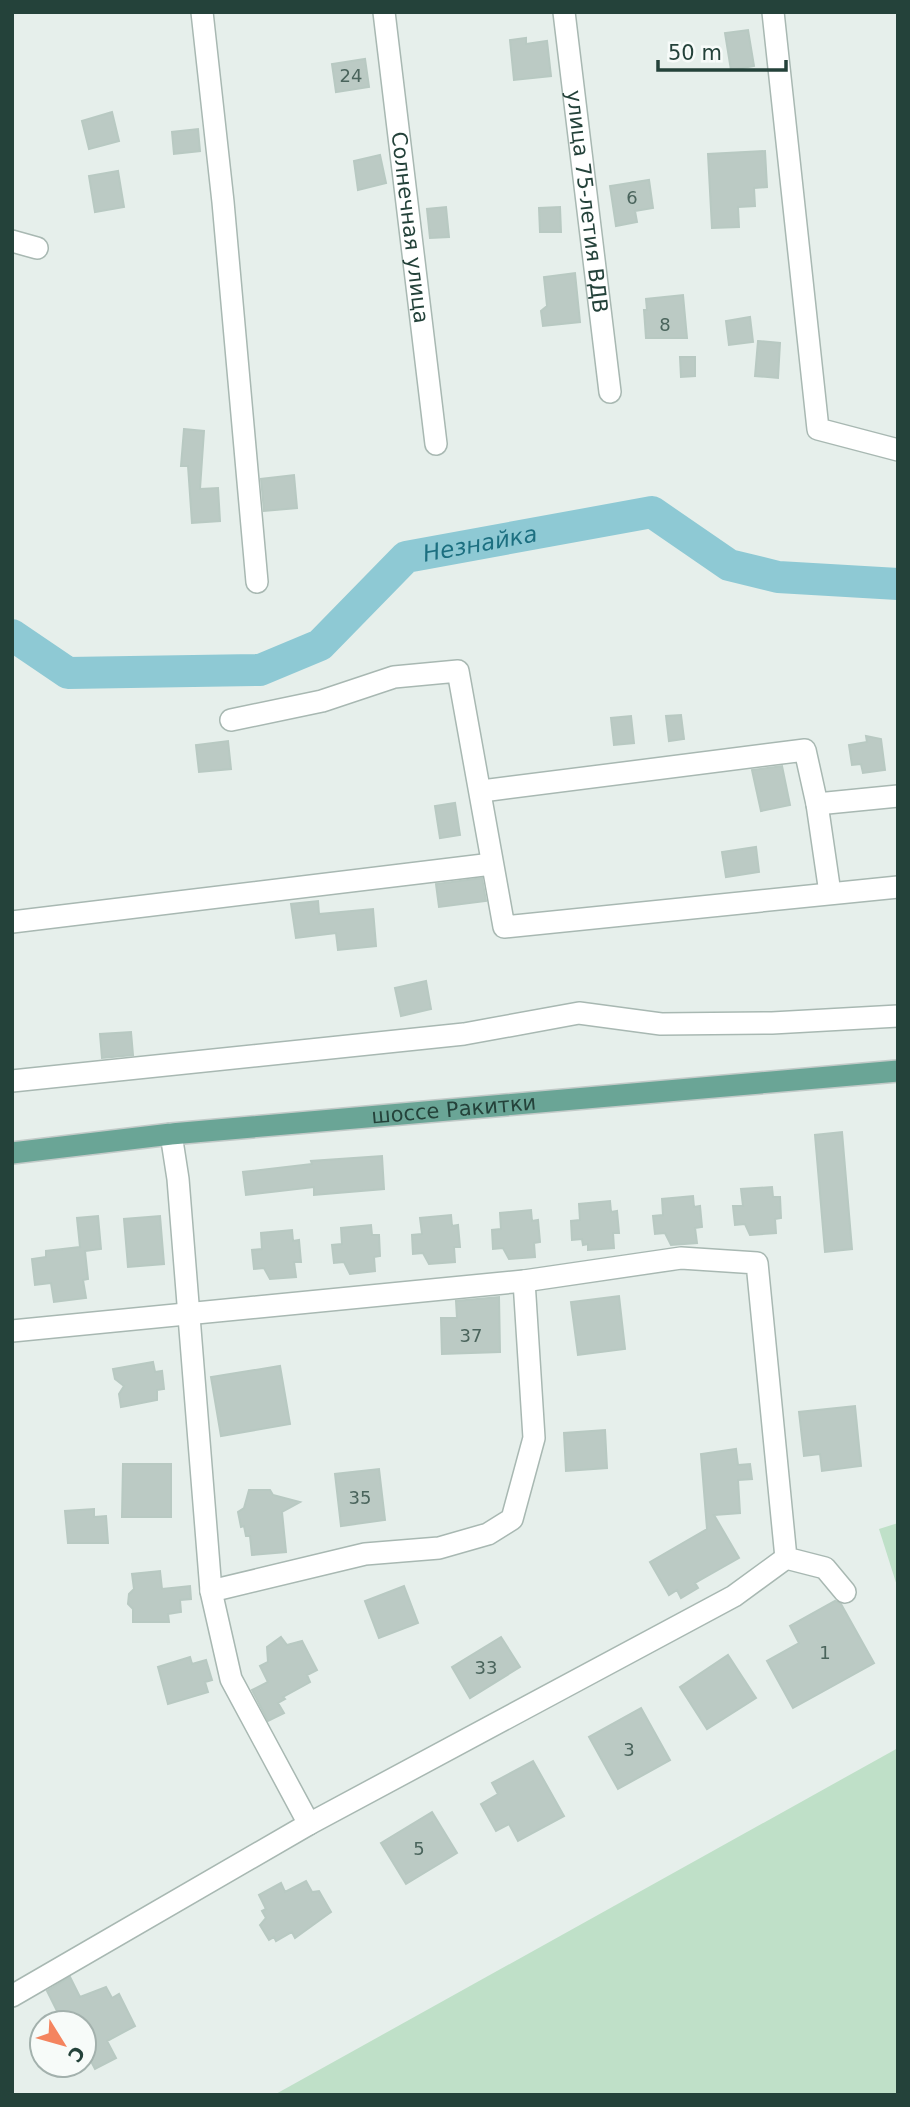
<svg xmlns="http://www.w3.org/2000/svg" width="910" height="2107" viewBox="0 0 910 2107" font-family="'DejaVu Sans',sans-serif">
<style>
.green{fill:#bfe0c8}
.lines{fill:none;stroke-linecap:round;stroke-linejoin:round}
.river{stroke:#8ec9d4;stroke-width:32}
.building{fill:#bbcac4;stroke:#b8c9c2;stroke-width:2}
.minor-casing{stroke:#a8b8b2;stroke-width:24}
.major-casing{stroke:#c2cac8;stroke-width:24}
.minor{stroke:#fff;stroke-width:21}
.major{stroke:#6aa596;stroke-width:21}
.labels{text-anchor:middle;dominant-baseline:central;stroke-width:5;stroke-linejoin:round;paint-order:stroke}
.number-label{font-size:18px;fill:#4a645c}
.street-label{font-size:21px;fill:#24423a;stroke:#f7fbf9}
.water-label{font-size:23px;font-style:italic;fill:#1c6f80;stroke:#f7fbf9}
</style>
<rect width="100%" height="100%" fill="#e6efeb"/>
<!-- green -->
<path class="green" d="M898,1523V1589L879,1529Z
M898,1748V2095H274Z"/>
<g class="lines">
<!-- river -->
<path class="river" id="s1" d="M12,635L68,673L260,670L320,645L406,557L652,512L729,565L778,577L898,584"/>
</g>
<!-- building -->
<path class="building" d="M748,30L754,66L731,70L725,33Z
M526,38V44L547,41L551,76L514,80L510,40Z
M365,59L369,87L336,92L332,64Z
M112,112L119,141L89,149L82,121Z
M198,129L200,151L174,154L172,132Z
M765,151L767,187L754,188L755,206L738,207L739,227L712,228L708,154Z
M380,155L386,183L358,190L354,161Z
M118,171L124,207L95,212L89,176Z
M649,180L653,208L635,211L637,222L616,226L610,186Z
M446,207L449,237L430,238L427,209Z
M560,207L561,232H540L539,208Z
M575,273L580,322L543,326L541,311L547,306L544,277Z
M683,295L687,338H646L644,310H647L646,299Z
M750,317L753,342L729,345L726,321Z
M758,341L780,343L778,378L755,376Z
M680,357H695V376L681,377Z
M184,429L204,431L200,489L218,488L220,521L192,523L188,466H181Z
M294,475L297,508L264,511L261,479Z
M681,715L684,739L669,741L666,716Z
M631,716L634,743L614,745L611,718Z
M866,736L881,739L885,770L863,773L861,764L852,765L849,745L867,742Z
M228,741L231,769L199,772L196,745Z
M782,766L790,805L761,811L752,770Z
M455,803L460,835L440,838L435,806Z
M756,847L759,872L726,877L722,852Z
M482,878L486,901L439,907L436,884Z
M318,901L319,914L373,909L376,946L338,950L336,933L296,938L291,904Z
M426,981L431,1009L401,1016L395,988Z
M131,1032L133,1055L102,1058L100,1034Z
M842,1132L852,1249L825,1252L815,1135Z
M382,1156L384,1189L314,1195V1187L246,1195L243,1172L312,1164L311,1161Z
M772,1187L773,1197H780L781,1218L775,1219L776,1233L750,1235L745,1224L735,1225L733,1206H743L741,1189Z
M693,1196L694,1207L700,1206L702,1227L695,1228L697,1243L671,1245L665,1233L655,1234L653,1216L663,1215L662,1199Z
M610,1201L611,1212L617,1211L619,1233H613L614,1248L588,1250V1244L583,1245L582,1239L572,1240L571,1221L580,1220L579,1204Z
M531,1210L532,1221L538,1220L540,1242L534,1243L535,1257L509,1259L503,1248L493,1249L492,1230L501,1229L500,1213Z
M451,1215L452,1226L458,1225L460,1247H454L455,1262L429,1264L423,1253L413,1254L412,1235L422,1234L420,1218Z
M98,1216L101,1249L85,1251L88,1279L83,1280L86,1298L54,1302L51,1283L35,1285L32,1259L46,1257V1251L80,1247L77,1218Z
M160,1216L164,1264L128,1267L124,1219Z
M371,1225L372,1235H379L380,1256L374,1257L375,1271L350,1274L344,1262L334,1263L332,1245L342,1244L341,1228Z
M292,1230L293,1241L299,1240L301,1262H294L296,1277L270,1279L264,1268L254,1269L252,1250L262,1249L261,1233Z
M619,1296L625,1349L578,1355L571,1302Z
M499,1297L500,1352L442,1354L441,1318H457L456,1301Z
M153,1362L155,1372L162,1371L164,1389L157,1390V1400L121,1407L119,1394L124,1386L115,1379L113,1369Z
M280,1366L290,1424L221,1436L211,1377Z
M855,1406L861,1466L822,1471L820,1454L804,1456L799,1412Z
M605,1430L607,1468L566,1471L564,1433Z
M736,1449L738,1465L750,1464L752,1479L738,1480L740,1513L714,1515L739,1558L695,1583L698,1588L681,1598L677,1590L669,1595L650,1562L707,1529L701,1454Z
M123,1464H171V1517H122Z
M379,1469L385,1520L341,1526L335,1474Z
M249,1490H270L273,1495L300,1502L282,1512L286,1552L252,1555L250,1536H246L244,1526L241,1527L238,1512L244,1508Z
M94,1509V1517L106,1516L108,1543H68L65,1511Z
M160,1571L162,1589L190,1586L191,1599L180,1600L181,1612L168,1614L169,1622H133V1609L128,1604L129,1594L134,1589L132,1574Z
M404,1586L418,1623L379,1638L365,1601Z
M835,1601L841,1604L874,1663L793,1708L767,1661L799,1643L790,1626Z
M281,1637L287,1645L302,1641L317,1670L307,1675L310,1682L283,1697L285,1699L278,1703L284,1713L268,1721L252,1690L268,1682L260,1666L268,1662L267,1647Z
M501,1637L520,1667L470,1698L452,1667Z
M728,1655L756,1698L707,1729L680,1687Z
M190,1657L192,1664L206,1660L212,1680L205,1682L208,1692L168,1704L158,1667Z
M641,1708L670,1760L618,1789L589,1737Z
M533,1761L564,1816L518,1841L509,1824L496,1831L481,1804L498,1794L492,1783Z
M432,1812L457,1853L406,1884L381,1843Z
M306,1881L312,1892L319,1891L331,1912L295,1938L292,1932L276,1941L274,1937L269,1940L260,1925L266,1918L262,1911L266,1909L259,1895L281,1883L285,1892Z
M70,1977L80,1997L106,1987L112,1998L119,1994L135,2026L107,2041L116,2058L95,2069L84,2048V2023H63L47,1991Z"/>
<g class="lines">
<!-- minor casing -->
<g class="minor-casing">
<g id="minor">
<path d="M202,12L223,202L257,582"/>
<path id="s2" d="M384,12L436,444"/>
<path id="s3" d="M564,12L610,392"/>
<path d="M773,12L818,429L898,450"/>
<path d="M12,241L37,248"/>
<path d="M231,720L322,701L394,677L458,671L504,927L898,887"/>
<path d="M482,791L805,750L817,804L830,893"/>
<path d="M817,804L898,796"/>
<path d="M12,922L492,864"/>
<path d="M12,1081L464,1034L579,1013L661,1024L772,1023L898,1016"/>
<path d="M171,1134L178,1179L211,1591L231,1679L309,1824"/>
<path d="M12,1331L524,1281L681,1258L757,1263L786,1558L825,1568L845,1592"/>
<path d="M211,1591L365,1554L439,1548L488,1534L512,1519L534,1438L524,1281"/>
<path d="M12,1996L309,1824L734,1596L786,1558"/>
</g>
</g>
<!-- major casing -->
<g class="major-casing">
<g id="major">
<path id="s4" d="M12,1153L171,1134L898,1071"/>
</g>
</g>
<!-- minor -->
<use href="#minor" class="minor"/>
<!-- major -->
<use href="#major" class="major"/>
</g>
<g class="labels">
<!-- number labels -->
<g class="number-label">
<text x="351" y="75">24</text>
<text x="632" y="197">6</text>
<text x="665" y="324">8</text>
<text x="471" y="1335">37</text>
<text x="360" y="1497">35</text>
<text x="825" y="1652">1</text>
<text x="486" y="1667">33</text>
<text x="629" y="1749">3</text>
<text x="419" y="1848">5</text>
</g>
<!-- street labels -->
<g class="street-label">
<text stroke="none"><textPath href="#s3" startOffset="191">улица 75-летия ВДВ</textPath></text>
<text stroke="none"><textPath href="#s2" startOffset="217">Солнечная улица</textPath></text>
<text stroke="none"><textPath href="#s4" startOffset="444">шоссе Ракитки</textPath></text>
</g>
<!-- water labels -->
<g class="water-label">
<text stroke="none"><textPath href="#s1" startOffset="523">Незнайка</textPath></text>
</g>
</g>
<!-- border -->
<rect width="910" height="2107" fill="none" stroke="#24423a" stroke-width="28"/>
<!-- north arrow -->
<g transform="translate(63 2044) rotate(127)"><circle r="33" fill="#f7fbf9" stroke="#a3b1ad" stroke-width="2"/>
<path d="M0-5L12 26L0 18L-12 26Z" fill="#f4845f"/>
<text y="-10" font-size="19" font-weight="bold" text-anchor="middle" fill="#24423a">С</text>
</g>
<!-- scale -->
<path d="M658 60v10h128v-10" fill="none" stroke="#24423a" stroke-width="3.5"/>
<text x="668" y="60" font-size="21" fill="#24423a" stroke="#f7fbf9" stroke-width="5" paint-order="stroke">50 m</text>
</svg>
